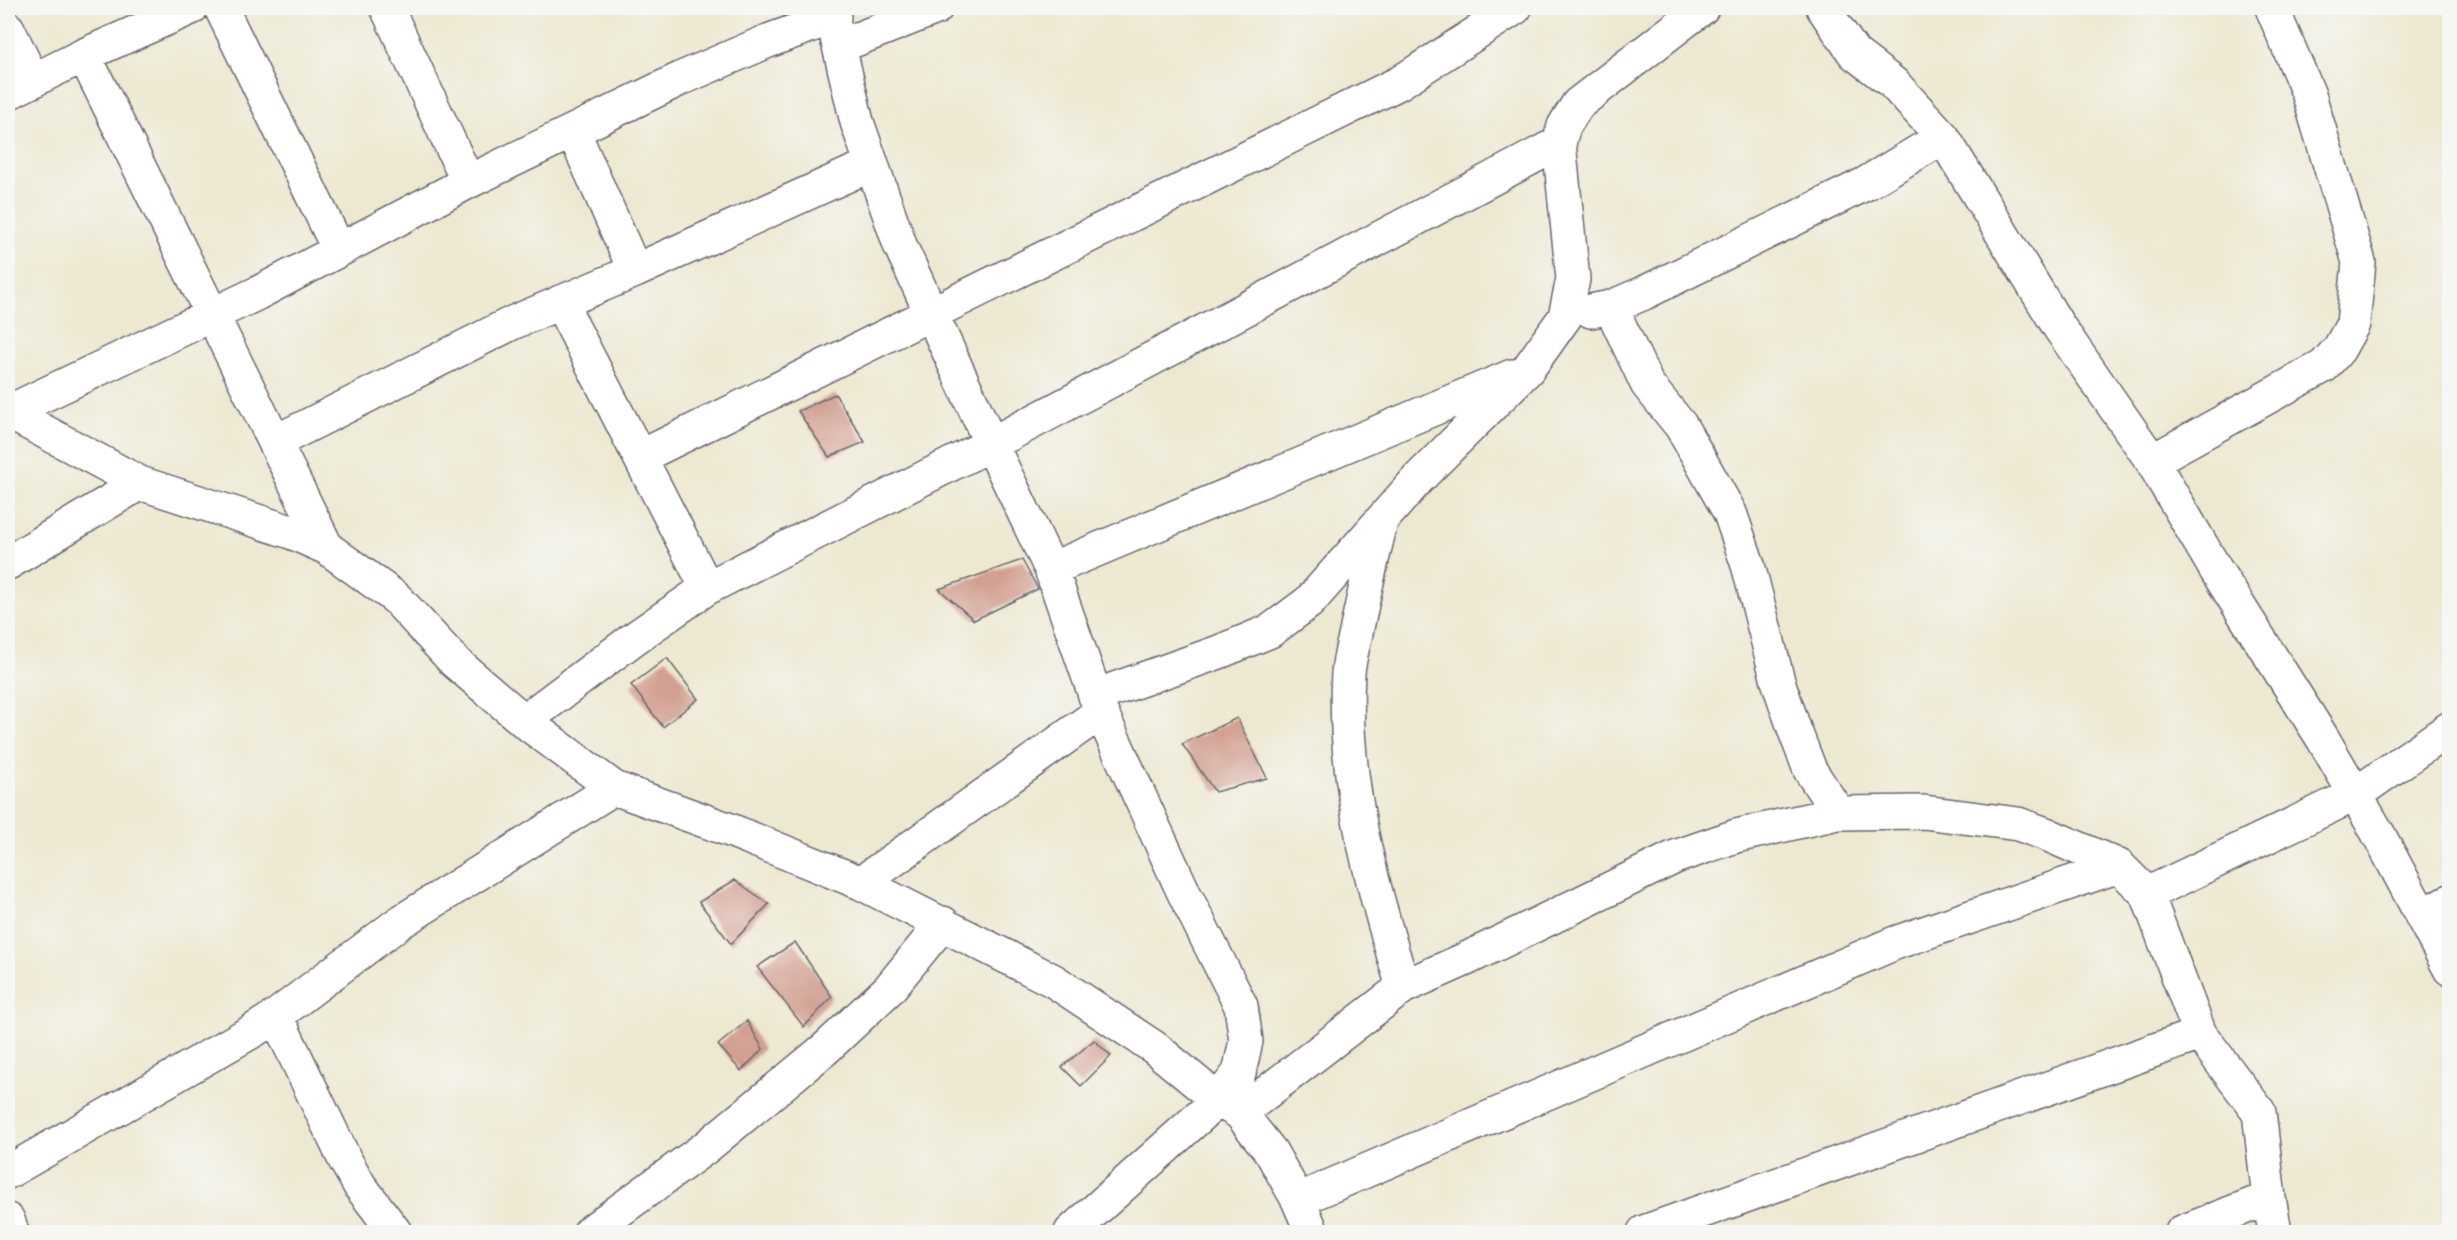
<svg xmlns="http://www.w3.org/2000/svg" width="2457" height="1240" viewBox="0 0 2457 1240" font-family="'Indie Flower',sans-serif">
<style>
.building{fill:#d29f91}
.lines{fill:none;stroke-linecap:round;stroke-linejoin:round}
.street-casing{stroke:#69676f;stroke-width:36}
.street{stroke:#fff;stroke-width:33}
</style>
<rect width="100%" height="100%" fill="#f6f6f2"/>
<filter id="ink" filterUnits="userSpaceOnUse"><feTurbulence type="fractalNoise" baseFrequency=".0167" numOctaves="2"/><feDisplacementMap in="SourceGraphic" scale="12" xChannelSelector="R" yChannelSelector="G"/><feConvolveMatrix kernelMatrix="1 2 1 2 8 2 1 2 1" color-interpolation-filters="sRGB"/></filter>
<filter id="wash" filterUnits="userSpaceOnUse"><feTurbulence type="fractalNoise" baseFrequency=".008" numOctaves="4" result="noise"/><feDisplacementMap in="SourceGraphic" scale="24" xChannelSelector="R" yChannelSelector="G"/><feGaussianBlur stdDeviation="1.35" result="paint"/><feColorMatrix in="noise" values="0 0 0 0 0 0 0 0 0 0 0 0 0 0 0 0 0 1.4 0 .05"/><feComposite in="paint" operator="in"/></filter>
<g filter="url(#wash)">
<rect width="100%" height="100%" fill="#ede8d0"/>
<g id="blocks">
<!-- building -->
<path class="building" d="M781,8H811L785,18Z
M835,394L865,442L829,457L798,411Z
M1022,560L1038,589L974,620L939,589Z
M667,658L698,699L663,727L631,685Z
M1237,718L1267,778L1215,792L1182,744Z
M735,880L769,904L731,944L699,902Z
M795,942L832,997L804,1027L757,967Z
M747,1021L763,1049L741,1071L718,1045Z
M1094,1040L1111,1056L1081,1086L1062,1067Z"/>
</g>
</g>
<g filter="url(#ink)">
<use href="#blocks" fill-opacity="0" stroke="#69676f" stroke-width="1.5"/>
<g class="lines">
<!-- street casing -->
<g class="street-casing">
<path id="street" d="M221,8L339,250
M387,8L468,182
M830,8L857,122L900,245L991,444L1051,569L1101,712L1184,893L1241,1006L1246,1041L1239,1073L1218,1100L1071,1232
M1823,8L1854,53L1893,83L1943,137L2059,327L2152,461L2216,570L2323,739L2379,835L2450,969
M8,29L33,81
M840,46L936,8
M84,55L327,548
M8,93L84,55L191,8
M573,131L635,271
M560,302L707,588
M1611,307L1647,384L1681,426L1730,513L1748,565L1778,681L1795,731L1810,770L1838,813
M1591,311L1611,307L1644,293L1865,184L1943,137
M8,412L140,483L291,532L327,548L396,598L455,662L524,721L614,788L730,830L861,883L1054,981L1155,1048L1218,1100L1240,1113L1271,1152L1298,1200L1312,1232
M8,412L258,293L468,182L682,78L768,41L834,17
M275,442L512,323L635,271L872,164
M640,457L1399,83L1515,8
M2152,461L2324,366L2339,349L2353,324L2359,262L2309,95L2272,8
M1380,526C1372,561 1363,597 1356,633C1353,646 1349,660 1348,673C1342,781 1372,885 1403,987
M8,563L140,483
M1051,569L1512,376
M1095,696L1219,652L1270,631L1309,602L1418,479L1528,369L1565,317L1573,279L1559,143L1564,126L1578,104L1702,8
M524,721L632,640L707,588L991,444L1559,143
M861,883L1101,712
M2147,894L2356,794L2450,728
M2421,915L2450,901
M276,1016L345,1160L360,1186L395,1232
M1240,1113L1403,987L1466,959L1675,857L1736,836L1838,813L1924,812L2018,824L2046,834L2119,866L2147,894L2200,1034L2259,1112L2269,1198L2275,1232
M8,1172L251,1032L276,1016L399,923L614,788
M1298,1200L1895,943L2119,866
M8,1220L12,1232
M590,1232L705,1148L825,1049L889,989L943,923
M1644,1232L2200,1034
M2182,1232L2269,1198"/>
</g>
<!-- street -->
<use href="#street" class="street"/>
</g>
</g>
<!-- margin -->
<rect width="2457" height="1240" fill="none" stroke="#f6f6f2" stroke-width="30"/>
</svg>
